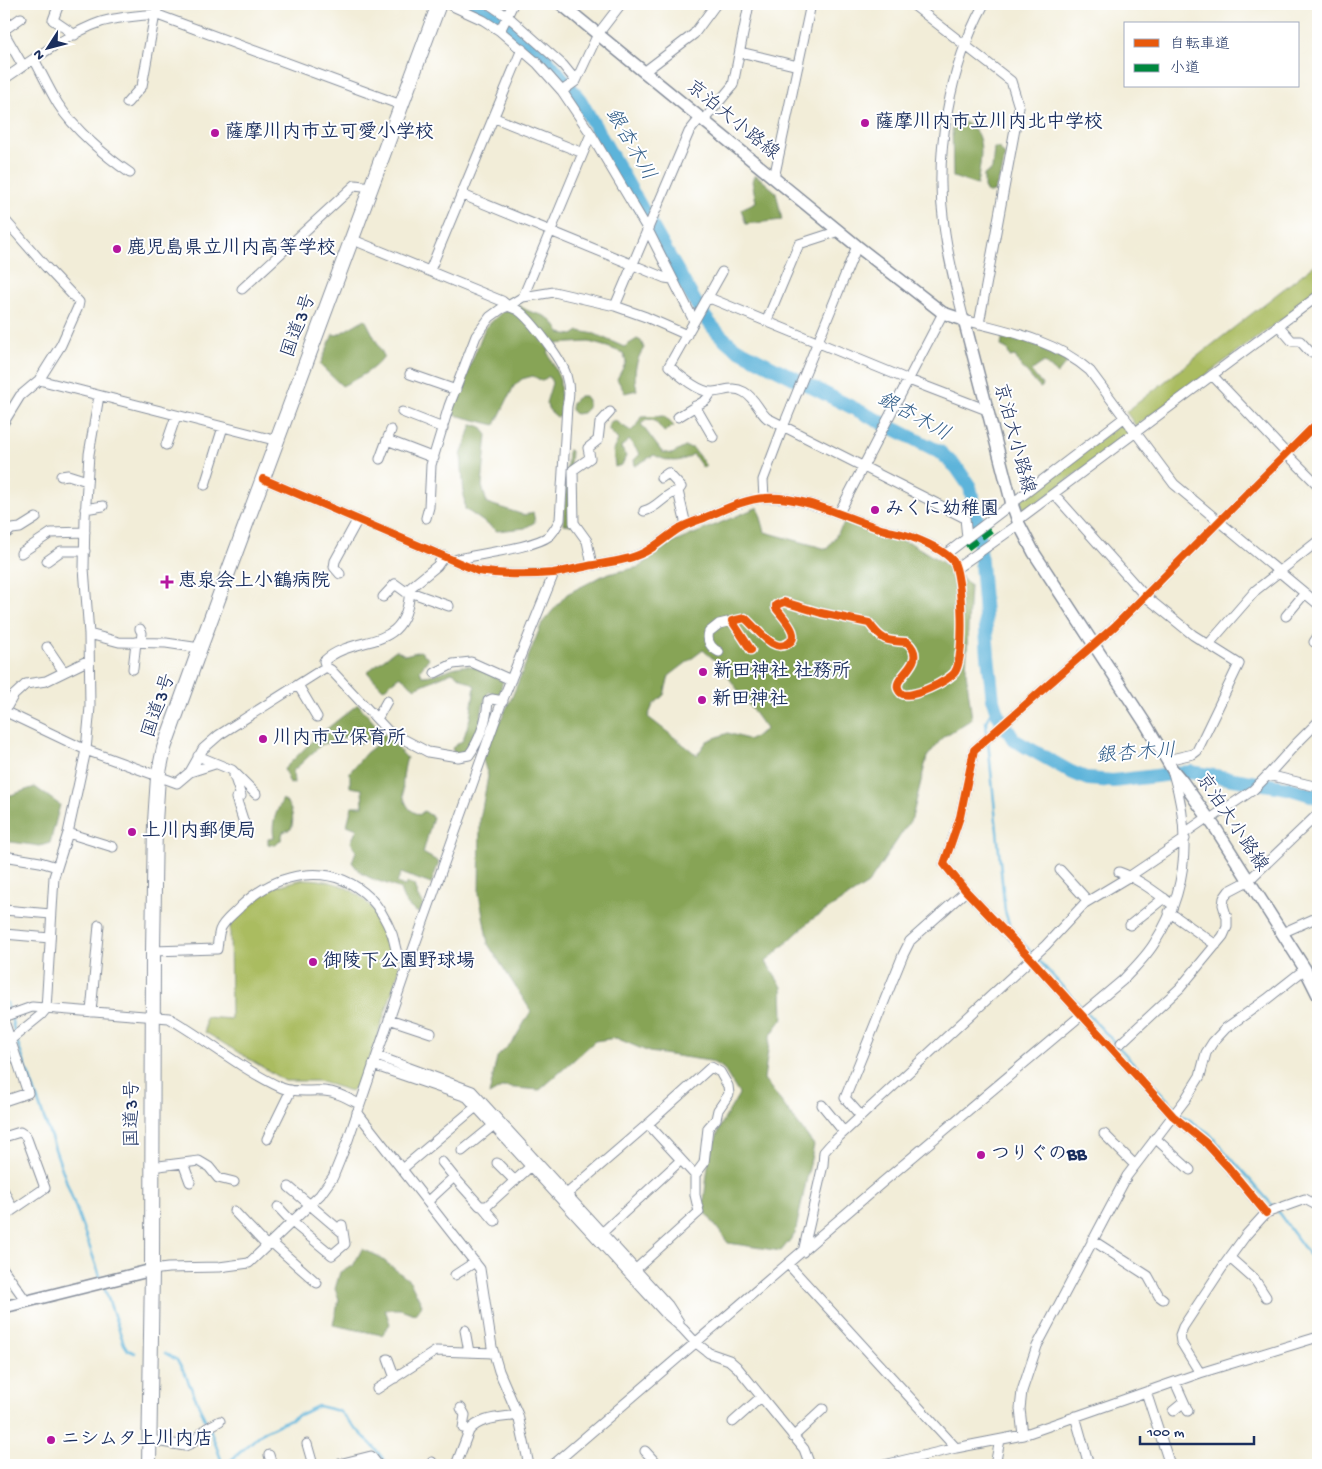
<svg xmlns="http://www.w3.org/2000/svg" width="1322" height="1469" viewBox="0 0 1322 1469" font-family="'Gochi Hand','Klee One',sans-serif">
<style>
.green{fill:#aabc60;stroke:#62765f}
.forest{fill:#87a456;stroke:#516a5a;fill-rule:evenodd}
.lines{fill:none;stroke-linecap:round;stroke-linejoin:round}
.stream{stroke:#5db4da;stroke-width:2.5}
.river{stroke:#5db4da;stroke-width:14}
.minor-casing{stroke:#868e9b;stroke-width:11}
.major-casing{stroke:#868e9b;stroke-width:14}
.highway-casing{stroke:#868e9b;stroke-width:16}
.minor{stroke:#fff;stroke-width:9}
.major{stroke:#fff;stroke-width:11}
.highway{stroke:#fff;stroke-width:14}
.quiet{stroke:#00873e;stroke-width:6;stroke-dasharray:12 6;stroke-linecap:butt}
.cycleway-casing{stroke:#fff;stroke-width:11}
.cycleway{stroke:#e8590c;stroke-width:8}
.poi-dot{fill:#b5179e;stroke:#fff;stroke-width:2}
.labels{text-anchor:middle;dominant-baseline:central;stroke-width:4;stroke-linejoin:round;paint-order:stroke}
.street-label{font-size:19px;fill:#1b2f5e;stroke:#fff}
.poi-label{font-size:19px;font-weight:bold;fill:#1b2f5e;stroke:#fff;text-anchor:start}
.water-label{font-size:20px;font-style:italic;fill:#325e89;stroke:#fff}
</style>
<rect width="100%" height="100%" fill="#fff"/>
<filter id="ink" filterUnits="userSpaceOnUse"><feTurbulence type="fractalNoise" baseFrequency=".02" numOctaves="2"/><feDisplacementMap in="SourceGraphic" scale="10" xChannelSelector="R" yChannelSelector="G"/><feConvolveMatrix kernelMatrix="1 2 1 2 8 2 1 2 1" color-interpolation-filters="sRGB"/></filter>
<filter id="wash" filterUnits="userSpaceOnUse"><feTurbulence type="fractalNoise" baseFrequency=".0096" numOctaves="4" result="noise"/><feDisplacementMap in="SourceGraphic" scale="20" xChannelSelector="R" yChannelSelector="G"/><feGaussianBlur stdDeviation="1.12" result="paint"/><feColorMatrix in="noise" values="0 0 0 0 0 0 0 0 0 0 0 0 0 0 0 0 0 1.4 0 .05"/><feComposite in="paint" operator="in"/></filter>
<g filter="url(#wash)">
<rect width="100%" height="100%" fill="#f2edd8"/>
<!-- green -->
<path class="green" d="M1318,262V293L1136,426L1126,412Z
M1124,422L1130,430V433L1025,512L1020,500Z
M303,879C344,879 372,897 388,935C393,948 392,956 400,968L360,1088L355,1086L351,1091L318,1081H285L205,1032V1017L231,1019L230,924L253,900L274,887Z"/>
<!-- forest -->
<path class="forest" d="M959,121C990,128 980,162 977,185L953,177L952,126Z
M994,148H999L1005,155L1002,172L994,192L988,193L984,188V175L992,169Z
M756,175L776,192L782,220L746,224L741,209L756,202L752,181Z
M520,306C538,319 547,308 560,333L573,335L579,331L595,334L624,347L637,339L641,341L644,348C635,361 633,374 637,390L625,393L617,379L626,362L623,353L607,347L589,342L553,344L548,353L560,380L561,416L557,417L549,410L546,403L552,383L549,376L542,381L533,376L522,379L514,386L495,425L451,414L485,328L503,311Z
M365,319L384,356C375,370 356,379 342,386L320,365L333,334L337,335Z
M1003,334L1051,350L1068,361L1057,374L1044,362L1031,371L1043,386L1040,388L1021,366L1015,356L1010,357L1007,349L1001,346Z
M580,396H585L588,400V408L583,413L575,414L571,410C571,403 573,400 580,396Z
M664,416L674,426L664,432L655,421L648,419L641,424L662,452L672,454L685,447L693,448L706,466L703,468L693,454C681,464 667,462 654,455L635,466L634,460L640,454L629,440L621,447L626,456L622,465L615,467L613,450L618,440L609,430V423L614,420L631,431L636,426L641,417Z
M472,425L480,426L487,435L482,486L487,503L524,515L533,512L535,522L525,528L497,531L465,509L461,455Z
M568,450L571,451L569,480L571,525L563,524Z
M758,507L765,532L827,549L845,522L912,544L942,562L970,585L966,672L972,719L943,737L927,757L912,818L868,884L811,920L766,962L782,987L783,1018L770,1036L764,1079L814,1145L795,1234L781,1251L728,1243L703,1209L709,1157L721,1125L739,1094L723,1068L710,1061L649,1052L616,1038L595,1041L540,1090L503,1087L489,1095L497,1057L514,1040L531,1011L488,944L479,894L480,820L488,776L482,757L512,697L542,623L567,594L604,575L639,567L670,544ZM703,650L719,664L766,729L750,740L728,733L707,741L697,755L648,717L653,705L664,695L669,676Z
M396,650L405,655L420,651L429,658L420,670L422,676C439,676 453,664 470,666C478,666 494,677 503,681L499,695L489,692C481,703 483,714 479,727C476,734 473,742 470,750L462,753L454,754L452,748L463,740L470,718L475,686L452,672L415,688L400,676L383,689L367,672Z
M358,704L380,730L407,758C403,771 399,796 409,808C411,811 416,813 419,815L424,811L433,817L423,853L439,862L431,884L401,873L397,883L404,886L408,883L414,885L418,897L424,904L419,913C408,908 403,901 400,889C381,880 364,881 352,862L356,851L351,842L357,829L347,825L352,806H363L362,789L350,787V772L366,753L376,745L374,741L367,739L358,744L348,736L321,745L293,771L294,783L290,784L284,769L314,739Z
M35,787L60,805L50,843L40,846L4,841V806L8,796Z
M283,799C292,806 295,819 291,829L283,832L281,840L276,845L268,844V839L274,838C271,823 276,812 283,799Z
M362,1249L378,1256L410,1281L422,1305L415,1314L400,1309H385L390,1324L382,1335L333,1325L339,1299L335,1289L340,1272L353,1266Z"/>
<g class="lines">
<!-- stream -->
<path class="stream" d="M987,735L986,721L994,707L993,700
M988,741L1005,911L1011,930L1084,1010
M7,1003L9,1012
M1088,1014L1181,1114L1209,1133L1274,1207
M11,1017L15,1034
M16,1039L101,1279
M1278,1212L1318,1267
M104,1287L124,1344L128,1350L135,1353
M165,1353L177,1360L185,1374L207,1424
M210,1429L223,1465
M222,1465L229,1462L263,1432L318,1406L339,1411L373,1446L388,1465"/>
<!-- river -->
<path class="river" d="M467,4L494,16L534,48L548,61L580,100L694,300C706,320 718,336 737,349L940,452L957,468L970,487L978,522L988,656L993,700L997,713L1014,740L1071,772L1088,779L1113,781L1190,772L1288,788L1318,797"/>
</g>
</g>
<g filter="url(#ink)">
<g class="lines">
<!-- minor casing -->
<g class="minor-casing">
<path id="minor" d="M59,4L53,20L75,35
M448,4L483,20L500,31L537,63L562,91L591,134L648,230L694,321
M489,4L512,20L563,65L576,81
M912,4L1011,81L1019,107L979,324
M984,4C949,68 934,154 944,226C948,258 956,289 964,320C1008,331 1055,340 1090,371L1174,484L1318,604
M4,30L21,18
M500,31L513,4
M4,33L23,66
M740,52L798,66
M34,59C42,74 49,89 58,104C74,129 105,156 130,173
M644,72L694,34L716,4
M4,79C31,61 71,32 101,22C118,17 138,16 155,14L401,105
M562,91L576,81L598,34L621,4
M127,103L142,86L155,14L159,4
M495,118L583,153
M704,120L733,85L749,4
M774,178L811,4
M463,195L665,278L672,279
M4,219L46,267L79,302L78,307L61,345L39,380L20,396L4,422
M351,239L502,301L508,306L523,297L554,292L615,306L646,317L687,335
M430,270L522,49
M722,272L669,366C679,375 699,393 713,392C725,391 733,386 744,392C755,398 758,410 767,418L965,518L967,538
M242,289L355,185L371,187
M523,297L591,134
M706,300L712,299L909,380L987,410
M615,306L689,132L701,117
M767,320L799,244L839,231
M1278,325L1292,341H1300L1310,352
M410,374L456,390
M1212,375L1287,454L1318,485
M39,380L278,441
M695,406L713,437
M402,412L443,428
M678,417L706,400L711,393
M391,430L387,440L434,458
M166,445L176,416
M380,459L387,440
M61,476L68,475L87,481
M661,478L668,473L681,487L678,491L686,525
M263,479L478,571C503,575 528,575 553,573C567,571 581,567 594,565C611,562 629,560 645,552C658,545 668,535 680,528C687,524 696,521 704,518C723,510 744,499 765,498C801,495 844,517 878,528C889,532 902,533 914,538C927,543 944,550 953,561C963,576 965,657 955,672C950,680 909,701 901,693C885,678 932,664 907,642C886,641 882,641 869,623L821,613L784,602L776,605V608C783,618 803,636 787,644C781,647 777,646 772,643C762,637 754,626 745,618L732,621L751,650
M205,485L223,427
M1054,494L1145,596L1193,635L1239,664L1197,751L1193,754L1167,760
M764,498L763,480L783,427L857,246
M85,509L103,506
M644,511C658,508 664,494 678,491
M839,513L943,313
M426,518L429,507L431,465L449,406L476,336L490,317L501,309L508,306C512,308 516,309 519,311C532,321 562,360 566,375C569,385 570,396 567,406L560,520C557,525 554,532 549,536C533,548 477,554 454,560
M1018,520L1318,296
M4,535L12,529L20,528L36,518
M21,553L51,533L85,532
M946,554L1125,417
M47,561L61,551H85
M592,565L587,541L574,523L573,470L590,458L588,448L598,440L600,423L610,412
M957,568L1019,524
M340,574L334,567L335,561L358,519
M410,592L449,606
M383,597L395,584L410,595
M1286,616L1305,593
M140,629L142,633L141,642
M89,634L84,568L85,518L89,454L99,396
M1314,642L1318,636
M1208,645L1256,590L1318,541
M47,647L64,672
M719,652C711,648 706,641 709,632L719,624L732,621
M326,667L324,661C358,631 407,656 410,588L437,566L444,556
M133,669L136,642
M435,673L453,664L471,662L511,680
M298,685L317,717
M4,711L86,750L177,783L190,772L203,749L219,735L326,667L331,670L388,731L428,752L458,757L469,755C480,740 487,719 488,701L492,699L503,701
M4,712L13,696L26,684L46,681L89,660
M377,719L387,701
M198,756L232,770L256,794
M190,772L215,764
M234,775L241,796L236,798L246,829
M1268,775L1318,787
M1210,819L1253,790L1268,775L1295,745L1318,722
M68,833L113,847
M1185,833L1208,817
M4,856L40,862L57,867
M1060,870L1088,901
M1119,872C1139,879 1155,892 1173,905
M4,910L51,914
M1169,912L1216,945
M1130,925L1164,898
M1282,933L1318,917
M4,934L50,938
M153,951L217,949C218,943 218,936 220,930C223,921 234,914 240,907C276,872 331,860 370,898C380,908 387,922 392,934C394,940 395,947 397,953C400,957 405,960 408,964
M91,1012L99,925
M4,1017L32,1007L169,1018C207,1040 241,1069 282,1088C293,1093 311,1090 324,1091C337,1092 347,1098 359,1104
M389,1019L431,1033
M4,1021L28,1093L4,1101
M1121,1043L1180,988L1223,936L1227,927V918L1223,905L1224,898L1229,891L1248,881L1318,814
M4,1045L41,1015L46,1009L54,877L68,833L86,750L90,707L89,634L119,642L166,643L200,648
M377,1056L472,1091L668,1305L679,1322
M373,1065L467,1097L665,1313L683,1329L695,1342L709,1353L729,1360L737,1367L804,1449L810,1465
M822,1105L844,1132
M357,1112L480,1269L492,1347L499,1371L518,1415L529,1465
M861,1116L845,1098L903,955L910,941L966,891
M648,1124L711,1067L720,1072L728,1086L729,1094L718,1110L716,1119L708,1128L704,1163L695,1175
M1104,1134L1135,1165
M4,1137L20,1132L26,1136L45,1188L4,1216
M1155,1138L1190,1170
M267,1139L291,1090
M462,1151L494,1125
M442,1162L454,1177
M183,1163L190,1182
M497,1163L515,1181
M151,1167L199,1161L209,1167L218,1178L234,1182
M402,1169L477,1106
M289,1187L343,1233
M4,1191L13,1210
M568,1193L648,1124L695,1175V1195L699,1212L636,1269
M428,1201L454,1177L480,1206H487L531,1166
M482,1206L495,1221
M278,1207L292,1222L332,1255L345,1244L342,1225
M234,1211L267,1246
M1266,1213L1228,1167L1205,1142L1173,1116L1031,959L966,891L944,864L960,817L974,750L1115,626L1318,422
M603,1232L681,1160
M1092,1240L1148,1276L1159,1296L1163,1299
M271,1242L317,1283
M803,1252L823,1165L824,1152L831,1144L1046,945L1085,903L1130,876L1185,839
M1230,1258L1255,1280L1266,1297
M788,1264L956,1448
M4,1270L26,1301
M152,1270L168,1268L219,1267L249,1263L320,1195L333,1177L348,1140L408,964L501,704L554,573
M455,1275L475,1262
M465,1330L469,1352
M388,1359L395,1378
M1200,1373L1181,1342L1180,1335L1183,1327L1222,1268L1246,1235L1266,1213L1305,1199L1318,1206
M1175,1382L1188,1411
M377,1389L436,1351L494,1353
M1146,1392L1170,1465
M461,1408L465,1415L463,1428
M1173,1411L1184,1402
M1075,1416L1089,1465
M733,1422L761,1397
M1023,1435L1020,1409L1022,1391L1037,1346L1127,1176L1185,1100L1200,1076L1206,1053L1213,1042L1226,1028L1267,999L1305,969
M793,1437L823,1409
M150,1440L185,1446L192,1443L207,1428L220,1421
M307,1444L313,1465
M645,1451L658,1465
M269,1455L272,1465
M432,1462L434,1465
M335,1465L371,1456L378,1465
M456,1465L469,1431C480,1417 501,1418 518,1415
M553,1465L884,1181L1123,980C1134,968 1147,956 1155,942C1189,889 1191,832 1173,773
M884,1465L956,1448L1023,1435L1200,1373L1318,1337
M995,1465L1000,1440"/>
</g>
<!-- major casing -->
<g class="major-casing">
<path id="major" d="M561,4L857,246L943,313L964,320L1012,504L1019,524L1034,553L1147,726L1172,769L1182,781L1216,829L1305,969L1318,995
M4,1307L152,1270"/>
</g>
<!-- highway casing -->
<g class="highway-casing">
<path id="highway" d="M149,1465L152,1270L153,951L155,822L158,777L164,748L200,648L439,4"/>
</g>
<!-- minor -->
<use href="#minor" class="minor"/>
<!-- major -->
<use href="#major" class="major"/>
<!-- highway -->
<use href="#highway" class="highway"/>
<!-- quiet -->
<path class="quiet" d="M967,548L991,530"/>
<!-- cycleway casing -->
<g class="cycleway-casing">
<path id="cycleway" d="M263,479L478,571C503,575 528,575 553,573C567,571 581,567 594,565C611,562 629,560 645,552C658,545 668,535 680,528C687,524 696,521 704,518C723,510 744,499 765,498C801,495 844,517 878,528C889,532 902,533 914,538C927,543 944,550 953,561C963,576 965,657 955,672C950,680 909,701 901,693C885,678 932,664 907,642C886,641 882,641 869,623L821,613L784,602L776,605V608C783,618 803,636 787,644C781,647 777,646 772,643C762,637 754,626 745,618L732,621L751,650
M1266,1213L1228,1167L1205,1142L1173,1116L1031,959L966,891L944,864L960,817L974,750L1115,626L1318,422"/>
</g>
<!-- cycleway -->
<use href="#cycleway" class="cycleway"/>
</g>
</g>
<!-- markers -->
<g class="poi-dot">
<circle cx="865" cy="123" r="5"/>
<circle cx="215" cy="133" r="5"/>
<circle cx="117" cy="249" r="5"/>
<circle cx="875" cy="510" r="5"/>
<path d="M164.5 574.5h5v5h5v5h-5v5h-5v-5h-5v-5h5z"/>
<circle cx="703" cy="672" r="5"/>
<circle cx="702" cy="700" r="5"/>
<circle cx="263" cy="739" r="5"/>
<circle cx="132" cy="832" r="5"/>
<circle cx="313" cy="962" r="5"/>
<circle cx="981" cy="1155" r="5"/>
<circle cx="51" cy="1440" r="5"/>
</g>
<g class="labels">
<!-- street labels -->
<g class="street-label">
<text transform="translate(732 121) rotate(39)">京泊大小路線</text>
<text transform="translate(300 326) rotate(-70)">国道3号</text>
<text transform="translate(1013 439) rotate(75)">京泊大小路線</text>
<text transform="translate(160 706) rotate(-71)">国道3号</text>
<text transform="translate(1231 823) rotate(56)">京泊大小路線</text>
<text transform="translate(133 1114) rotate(-90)">国道3号</text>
</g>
<!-- poi labels -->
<g class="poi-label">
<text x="875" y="123">薩摩川内市立川内北中学校</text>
<text x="225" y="133">薩摩川内市立可愛小学校</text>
<text x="127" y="249">鹿児島県立川内高等学校</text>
<text x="885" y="510">みくに幼稚園</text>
<text x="178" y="582">恵泉会上小鶴病院</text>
<text x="713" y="672">新田神社 社務所</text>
<text x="712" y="700">新田神社</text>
<text x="273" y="739">川内市立保育所</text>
<text x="142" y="832">上川内郵便局</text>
<text x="323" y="962">御陵下公園野球場</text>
<text x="991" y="1155">つりぐのBB</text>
<text x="61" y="1440">ニシムタ上川内店</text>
</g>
<!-- water labels -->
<g class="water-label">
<text transform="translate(629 145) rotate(60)">銀杏木川</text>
<text transform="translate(913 418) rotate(29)">銀杏木川</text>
<text transform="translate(1136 755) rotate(-4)">銀杏木川</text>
</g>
</g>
<!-- margin -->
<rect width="1322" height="1469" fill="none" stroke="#fff" stroke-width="20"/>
<!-- legend -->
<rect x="1124" y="22" width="175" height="65" fill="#ffffff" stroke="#a4acbf"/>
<rect x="1134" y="39" width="25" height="8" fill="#e8590c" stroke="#a4acbf"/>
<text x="1170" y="48" font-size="15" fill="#1b2f5e">自転車道</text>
<rect x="1134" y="64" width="25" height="8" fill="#00873e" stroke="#a4acbf"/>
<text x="1170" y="72" font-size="15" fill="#1b2f5e">小道</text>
<!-- north arrow -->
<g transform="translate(48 48) rotate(234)" stroke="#ffffff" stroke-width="4" paint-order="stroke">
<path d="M0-4L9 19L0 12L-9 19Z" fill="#1b2f5e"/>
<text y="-8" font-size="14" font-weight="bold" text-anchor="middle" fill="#1b2f5e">N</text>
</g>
<!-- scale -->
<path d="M1140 1436v8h114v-8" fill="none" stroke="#1b2f5e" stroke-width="2.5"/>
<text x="1147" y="1436" font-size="15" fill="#1b2f5e" stroke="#ffffff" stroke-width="4" paint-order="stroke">100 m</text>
</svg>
